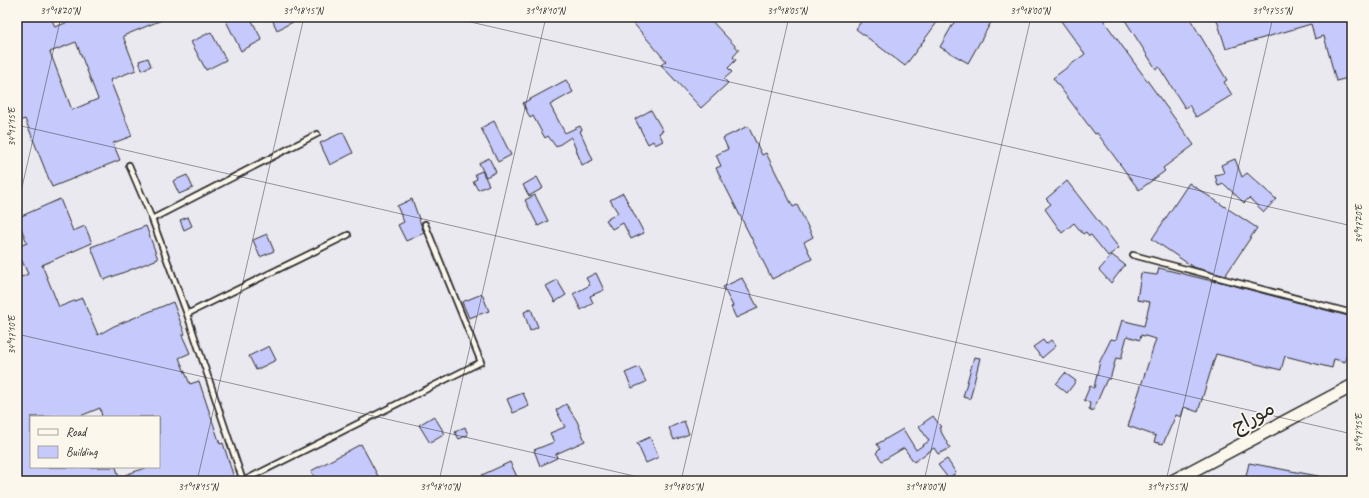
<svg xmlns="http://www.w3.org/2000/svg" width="1369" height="498" viewBox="0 0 1369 498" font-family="Caveat,'Playpen Sans Arabic',sans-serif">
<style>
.building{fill:#c5c9fb;stroke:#2b2b2b;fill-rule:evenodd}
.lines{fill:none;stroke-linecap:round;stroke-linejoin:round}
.service-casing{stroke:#2b2b2b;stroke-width:8}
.secondary-casing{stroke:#2b2b2b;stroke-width:15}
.service{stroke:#fbf7ec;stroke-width:4.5}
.secondary{stroke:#fbf7ec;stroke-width:12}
.ticks{fill:none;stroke:#2b2b2b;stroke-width:1;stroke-opacity:0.45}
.labels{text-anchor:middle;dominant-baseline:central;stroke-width:3.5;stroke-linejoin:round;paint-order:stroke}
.street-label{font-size:20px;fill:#2b2b2b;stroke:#fbf7ec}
.neatline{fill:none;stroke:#2b2b2b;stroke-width:1.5}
.ticks-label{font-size:10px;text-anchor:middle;fill:#2b2b2b}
</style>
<rect width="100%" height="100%" fill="#ebe9f0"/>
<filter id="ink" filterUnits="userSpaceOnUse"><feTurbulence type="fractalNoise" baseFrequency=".025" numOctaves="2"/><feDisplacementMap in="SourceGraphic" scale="8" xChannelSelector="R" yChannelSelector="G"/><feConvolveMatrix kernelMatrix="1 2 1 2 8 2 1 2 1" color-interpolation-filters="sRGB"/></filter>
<g filter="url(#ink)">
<!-- building -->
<path class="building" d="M17,17H51L55,27L81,17H169L123,36L136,70L110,80L132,136L113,143L120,160L52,187L25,119L17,122ZM76,42L98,99L72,110L50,52Z
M224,17H250L262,40L241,51Z
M271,17H303L277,30Z
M628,17H708L739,50L733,57L736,60L728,68L732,72L724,79L728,83L701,108L661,65L666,61Z
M864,17H941L905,66L856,29Z
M957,17H994L968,63L940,47Z
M1058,17H1101L1194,145L1163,168L1165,171L1139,190L1097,133L1095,134L1053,78L1085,54Z
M1123,17H1189L1227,80L1224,82L1232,95L1196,117L1189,105L1185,108L1159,67L1156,69Z
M1216,17H1352V77L1336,81L1324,36L1315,39L1311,24L1226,49Z
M211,32L226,60L206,70L191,42Z
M148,58L151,66L142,70L139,61Z
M566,80L573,92L550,105L565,133L580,126L582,130L580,131L593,160L582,165L571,137L556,147L548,136L545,138L533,116L530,118L523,103Z
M651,110L663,131L659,133L663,141L655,145L653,141L648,144L635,119Z
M494,121L511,155L498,162L481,128Z
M748,126L762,155L766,153L793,207L797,205L813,237L804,242L812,259L772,279L716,168L721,166L716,155L728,149L723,138Z
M343,132L353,153L330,165L320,143Z
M489,158L496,172L486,177L479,163Z
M1235,159L1242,177L1247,173L1276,199L1264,212L1249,198L1244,203L1224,184L1218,186L1215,175L1224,173L1221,165Z
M482,171L489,185L478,190L473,181L477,179L475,174Z
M187,175L193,188L179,194L173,181Z
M537,177L543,188L529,196L523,185Z
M1067,181L1119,248L1108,256L1091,235L1089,236L1086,232L1083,234L1074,223L1062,233L1045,209L1051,204L1046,199Z
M1189,183L1257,228L1225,276L1193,267L1152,239Z
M623,193L644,233L631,239L623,223L612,229L606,220L618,213L610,200Z
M535,195L548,221L538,226L525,200Z
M60,199L73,231L85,226L92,243L42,265L59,307L82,298L98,335L114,326L173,302L185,334L182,335L190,353L179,358L190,384L199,381L220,444L223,443L235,481H17V279L28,274L17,250V247L27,243L17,218ZM100,408L102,417H159V467H148L119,477L116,467H31V417H78Z
M412,199L424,233L406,241L398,225L404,222L397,206Z
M188,217L192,226L184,230L180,220Z
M146,226L158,259L104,280L91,247Z
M267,234L274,251L260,257L253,240Z
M1112,255L1125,265L1111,283L1099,270Z
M1159,268L1216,282L1213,280L1352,317V331L1345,362L1334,359L1332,368L1285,356L1281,370L1216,354L1198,412L1184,407L1181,417L1176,415L1163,444L1154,442L1156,436L1128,426L1156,339L1141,335L1140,340L1127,336L1121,359L1116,358L1110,379H1107L1093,411L1089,409L1090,403L1084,400L1090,386L1094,388L1100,361L1111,339L1116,340L1122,320L1144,326L1150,302L1137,300L1141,273L1157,275Z
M596,273L604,290L590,296L593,303L581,310L573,294L590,285L586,278Z
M742,278L758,308L736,318L731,307L733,306L723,287Z
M557,280L566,295L555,302L546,286Z
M482,294L489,311L469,318L462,302Z
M531,309L538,327L530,331L524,312Z
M1043,340L1046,344L1051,340L1056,346L1042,358L1033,347Z
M269,346L276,360L256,370L249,356Z
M974,357L980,358L970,399L963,397Z
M639,367L646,382L632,388L625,373Z
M1065,373L1076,381L1067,393L1056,384Z
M523,393L529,406L513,413L507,399Z
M566,404L577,421L585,441L556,454L557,458L540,466L534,450L554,442L550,433L565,427L556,410Z
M434,416L445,434L430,443L419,425Z
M933,416L941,427L939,428L950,448L938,454L934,448L914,462L904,448L882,461L876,453L880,449L877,444L903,429L916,450L929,441L919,426Z
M684,421L689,434L674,440L669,428Z
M465,427L468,435L459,439L455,432Z
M650,437L659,457L646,463L637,443Z
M361,444L378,476L367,481H316L311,471Z
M947,459L956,473L948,478L938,465Z
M510,462L519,481H484L482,475Z
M1249,463L1323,477V481H1245Z"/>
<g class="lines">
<!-- service casing -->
<g class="service-casing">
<path id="service" d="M129,165L152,219
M1133,255L1352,313
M187,314L348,235
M243,481L187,314L152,219L317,134
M243,481L481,362L425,224"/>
</g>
<!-- secondary casing -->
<g class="secondary-casing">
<path id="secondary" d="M1173,481L1352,386"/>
</g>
<!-- service -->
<use href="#service" class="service"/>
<!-- secondary -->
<use href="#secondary" class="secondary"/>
</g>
</g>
<!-- ticks -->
<path class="ticks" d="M449,17L1352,226M1350,17H1352M17,125L1352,434M17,209L61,17M17,334L656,481M197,481L304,17M439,481L546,17M681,481L789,17M924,481L1031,17M1166,481L1273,17"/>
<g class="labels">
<!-- street labels -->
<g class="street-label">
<text transform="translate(1253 417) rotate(-28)">موراج</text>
</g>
</g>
<!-- margin -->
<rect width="1369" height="498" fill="none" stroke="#fbf7ec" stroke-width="44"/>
<!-- legend -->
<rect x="30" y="416" width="130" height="52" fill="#fbf7ec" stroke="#a8a59f"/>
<rect x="38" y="429" width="20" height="6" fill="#fbf7ec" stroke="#a8a59f"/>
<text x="66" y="436" font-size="12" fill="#2b2b2b">Road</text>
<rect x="38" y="446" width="20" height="12" fill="#c5c9fb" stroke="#a8a59f"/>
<text x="66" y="456" font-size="12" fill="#2b2b2b">Building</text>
<rect x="22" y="22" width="1325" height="454" class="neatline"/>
<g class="ticks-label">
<text x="60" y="14">31°18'20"N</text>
<text x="303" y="14">31°18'15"N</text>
<text x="545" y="14">31°18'10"N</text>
<text x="787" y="14">31°18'05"N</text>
<text x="1030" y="14">31°18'00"N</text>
<text x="1272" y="14">31°17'55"N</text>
<text transform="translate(11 127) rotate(-90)" y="4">34°17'15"E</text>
<text transform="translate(1358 224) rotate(-90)" y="4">34°17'20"E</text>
<text transform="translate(11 335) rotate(-90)" y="4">34°17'10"E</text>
<text transform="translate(1358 433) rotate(-90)" y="4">34°17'15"E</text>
<text x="198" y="490">31°18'15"N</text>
<text x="440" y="490">31°18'10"N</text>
<text x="683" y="490">31°18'05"N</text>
<text x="925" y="490">31°18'00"N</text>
<text x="1167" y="490">31°17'55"N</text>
</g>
</svg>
